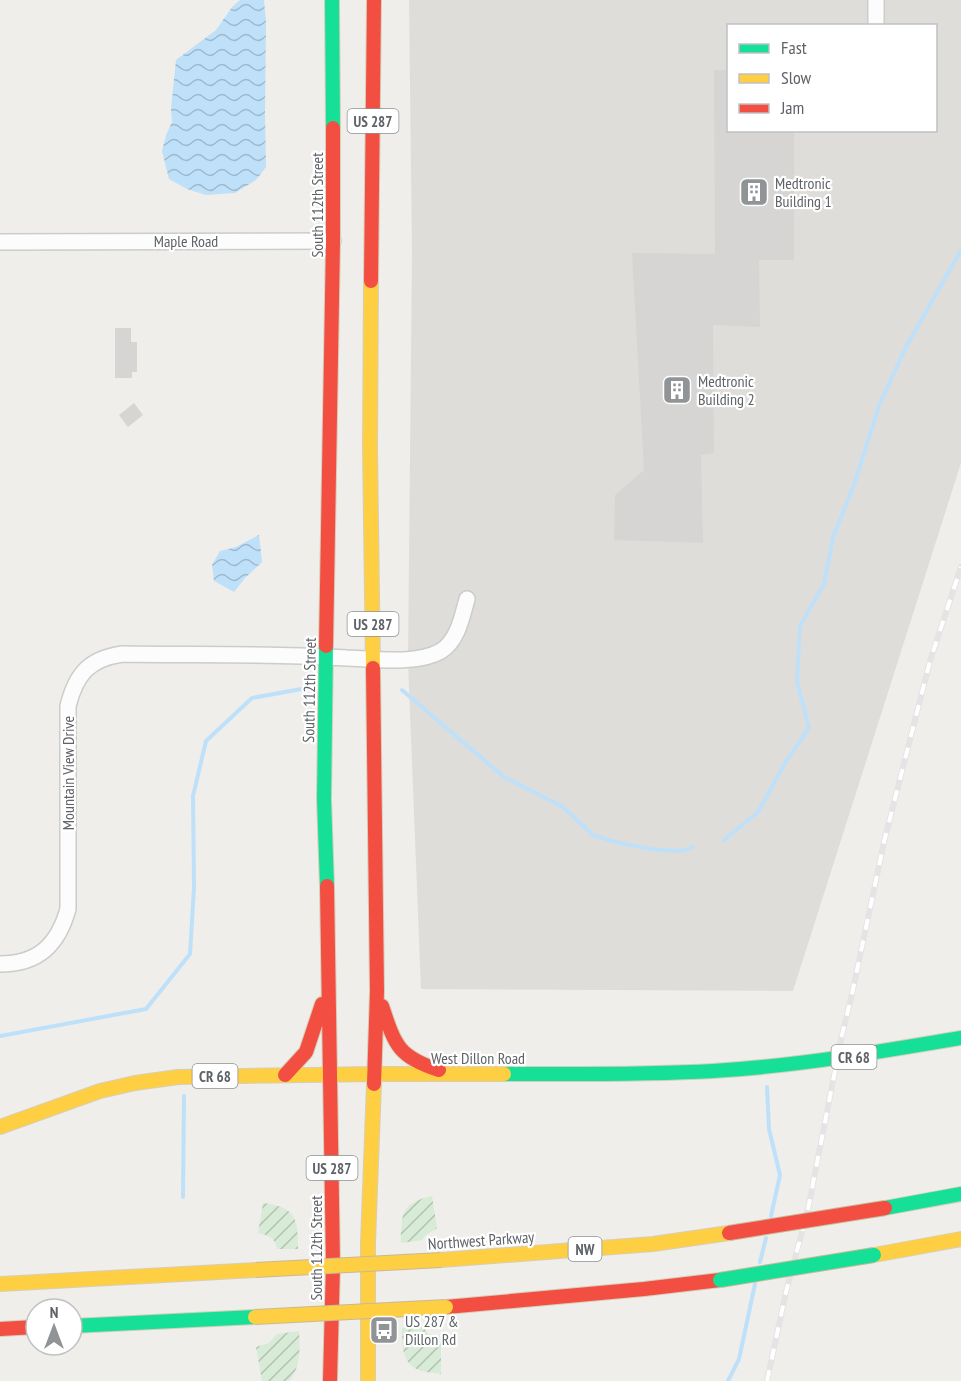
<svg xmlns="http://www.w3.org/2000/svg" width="961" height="1381" viewBox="0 0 961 1381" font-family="'PT Sans Narrow',sans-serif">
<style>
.industrial{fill:#dfddda;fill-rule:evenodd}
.garden{fill:url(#garden-furrows)}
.water{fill:url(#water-waves)}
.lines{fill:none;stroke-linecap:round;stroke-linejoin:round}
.stream{stroke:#bfe0f9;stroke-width:4}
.building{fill:#d6d5d3}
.street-casing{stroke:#cbcccc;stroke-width:18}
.fast-casing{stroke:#d7ceb8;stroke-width:16}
.slow-casing{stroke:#d7ceb8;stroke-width:16}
.jam-casing{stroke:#d7ceb8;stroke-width:16}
.street{stroke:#fdfcfc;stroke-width:15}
.fast{stroke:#16e098;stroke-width:14}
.slow{stroke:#ffcf43;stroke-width:14}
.jam{stroke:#f24e42;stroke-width:14}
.rail-casing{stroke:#e4e4e4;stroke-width:6}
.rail{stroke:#fff;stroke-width:4;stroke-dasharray:11;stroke-linecap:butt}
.fast-bridge-casing{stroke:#c8b996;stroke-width:16;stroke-linecap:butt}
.slow-bridge-casing{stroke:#c8b996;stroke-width:16;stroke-linecap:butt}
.jam-bridge-casing{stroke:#c8b996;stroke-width:16;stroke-linecap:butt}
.fast-bridge{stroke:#16e098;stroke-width:14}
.slow-bridge{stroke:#ffcf43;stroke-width:14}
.jam-bridge{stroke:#f24e42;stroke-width:14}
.labels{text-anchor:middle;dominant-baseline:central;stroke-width:4.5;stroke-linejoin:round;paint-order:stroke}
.shield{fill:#fff;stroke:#8f9295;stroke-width:1.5}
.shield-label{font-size:15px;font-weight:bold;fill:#5f6368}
.poi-label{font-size:16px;fill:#5f6368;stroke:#fff;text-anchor:start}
.street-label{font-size:16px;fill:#5f6368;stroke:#fff}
</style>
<defs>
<pattern id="garden-furrows" width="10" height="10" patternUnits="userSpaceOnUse" patternTransform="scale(1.5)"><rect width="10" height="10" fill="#d8ebd6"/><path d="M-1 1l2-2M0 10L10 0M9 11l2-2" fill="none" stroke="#b2c2b1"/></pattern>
<pattern id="water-waves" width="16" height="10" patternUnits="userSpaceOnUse" patternTransform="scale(1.5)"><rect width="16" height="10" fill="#bfe0f9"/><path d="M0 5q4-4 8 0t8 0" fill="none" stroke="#9eb9cd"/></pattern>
</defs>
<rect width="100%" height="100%" fill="#efeeea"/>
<!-- industrial -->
<path class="industrial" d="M409,0H961V463L793,991L421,989L408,662L412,253ZM728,26H936V130H728Z"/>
<!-- garden -->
<path class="garden" d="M432,1196L437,1228L426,1235L422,1240L401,1243C401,1214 401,1203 432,1196Z
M263,1203C297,1207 298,1220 298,1249H277C276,1238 268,1235 258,1233Z
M423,1326L428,1334L441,1336V1374C436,1373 431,1373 426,1372C402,1367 402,1349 402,1328Z
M299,1331C300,1348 301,1368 289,1381H262L256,1347L269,1343L277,1334Z"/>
<!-- water -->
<path class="water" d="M240,0H264L266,23L265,113L266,167L256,180L235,193L206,195L187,189L169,179L162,151L166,135L172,122L171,109L176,60L216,30L232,7Z
M259,535L262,562L245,578L234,592L214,581L212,565L220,551L236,547Z"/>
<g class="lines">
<!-- stream -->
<path class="stream" d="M402,690L504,777L563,807L594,836L624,844L657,850L681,851L693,847
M724,840L758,812L785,763L809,728L797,681L800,626L824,584L833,537L854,485L880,403L906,347L961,250
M0,1036L146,1009L190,954L194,887L193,796L206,741L252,698L307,688
M767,1087L769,1129L780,1175L771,1216
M183,1197L184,1096
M760,1262L766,1238
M728,1381L739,1359L755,1284"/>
</g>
<!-- building -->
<path class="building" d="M714,70H728V130H794V260H759L760,327L713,325L714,453L701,455L703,543L614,540L615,495L644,470L632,253L715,254Z
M115,328H131V342H137V372H132V378H115Z
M134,403L143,415L128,427L119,415Z"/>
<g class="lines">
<!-- street casing -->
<g class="street-casing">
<path id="street" d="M876,0V26
M0,242L333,241
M0,964C38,964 58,945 68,909V706C76,674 89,659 122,654C182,655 241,654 301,656C316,657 331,657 347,658C373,659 417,665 441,651C458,640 462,617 467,599"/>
</g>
<!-- fast casing -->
<g class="fast-casing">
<path id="fast" d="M332,0L333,128
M326,646L324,799L327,886
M504,1074C573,1074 643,1075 713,1071C796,1066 879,1052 961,1038
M885,1208L961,1194
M72,1326L255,1317"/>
</g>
<!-- slow casing -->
<g class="slow-casing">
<path id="slow" d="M371,281L370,448L373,668
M0,1127L100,1091L135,1083L178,1077L375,1074H504
M874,1255L961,1239
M441,1260L653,1244L729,1233
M0,1284L256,1270
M368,1381V1242L374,1084"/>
</g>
<!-- jam casing -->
<g class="jam-casing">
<path id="jam" d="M371,281L374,0
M326,646L333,241V128
M373,668L377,991L374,1084
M327,886L333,1265L330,1381
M382,1006C395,1045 398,1057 439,1070
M285,1075L306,1052L322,1004
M446,1307L644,1289L720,1280
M0,1329L36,1327"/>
</g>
<!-- street -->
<use href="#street" class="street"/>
<!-- fast -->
<use href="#fast" class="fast"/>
<!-- slow -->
<use href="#slow" class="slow"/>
<!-- jam -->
<use href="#jam" class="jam"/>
<!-- rail casing -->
<g class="rail-casing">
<path id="rail" d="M767,1381L786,1292L808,1209L842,1035L852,994L884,842L930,661L961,567"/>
</g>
<!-- rail -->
<use href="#rail" class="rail"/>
<!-- fast-bridge casing -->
<g class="fast-bridge-casing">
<path id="fast-bridge" d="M720,1280L874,1255"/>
</g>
<!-- slow-bridge casing -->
<g class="slow-bridge-casing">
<path id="slow-bridge" d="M256,1270L441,1260
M255,1317L446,1307"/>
</g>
<!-- jam-bridge casing -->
<g class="jam-bridge-casing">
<path id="jam-bridge" d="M729,1233L885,1208"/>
</g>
<!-- fast-bridge -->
<use href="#fast-bridge" class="fast-bridge"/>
<!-- slow-bridge -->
<use href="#slow-bridge" class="slow-bridge"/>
<!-- jam-bridge -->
<use href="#jam-bridge" class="jam-bridge"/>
</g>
<!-- icons -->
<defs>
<g id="building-square" transform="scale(1.5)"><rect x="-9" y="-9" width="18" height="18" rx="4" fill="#919496" stroke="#fff"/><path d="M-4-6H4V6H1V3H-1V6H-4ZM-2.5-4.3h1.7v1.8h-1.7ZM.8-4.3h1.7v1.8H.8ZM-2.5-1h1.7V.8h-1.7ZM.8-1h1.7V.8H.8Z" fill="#fff"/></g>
<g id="bus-square" transform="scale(1.5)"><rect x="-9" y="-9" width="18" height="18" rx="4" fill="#919496" stroke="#fff"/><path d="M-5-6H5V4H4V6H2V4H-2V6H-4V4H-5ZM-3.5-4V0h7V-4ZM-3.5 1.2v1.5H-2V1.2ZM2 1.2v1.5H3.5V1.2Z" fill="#fff"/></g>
</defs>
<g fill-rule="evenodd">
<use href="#building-square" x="754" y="192"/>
<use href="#building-square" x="677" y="390"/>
<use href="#bus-square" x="384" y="1330"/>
</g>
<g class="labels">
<!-- shield labels -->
<g class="shield">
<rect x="347.5" y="109" width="51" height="24" rx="4.5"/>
<rect x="347.5" y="612" width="51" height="24" rx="4.5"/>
<rect x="831.5" y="1045" width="45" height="24" rx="4.5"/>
<rect x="192.5" y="1064" width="45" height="24" rx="4.5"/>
<rect x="306.5" y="1156" width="51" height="24" rx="4.5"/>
<rect x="568.5" y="1237" width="33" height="24" rx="4.5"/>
</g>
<g class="shield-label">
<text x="373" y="121">US 287</text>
<text x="373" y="624">US 287</text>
<text x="854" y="1057">CR 68</text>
<text x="215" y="1076">CR 68</text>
<text x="332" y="1168">US 287</text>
<text x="585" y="1249">NW</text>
</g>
<!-- poi labels -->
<g class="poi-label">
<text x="775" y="183">Medtronic<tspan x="775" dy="18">Building 1</tspan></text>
<text x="698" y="381">Medtronic<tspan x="698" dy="18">Building 2</tspan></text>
<text x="405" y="1321">US 287 &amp;<tspan x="405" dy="18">Dillon Rd</tspan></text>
</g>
<!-- street labels -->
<g class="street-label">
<text transform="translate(317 205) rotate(-90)">South 112th Street</text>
<text x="186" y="241">Maple Road</text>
<text transform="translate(309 690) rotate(-89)">South 112th Street</text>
<text transform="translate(68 773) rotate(-90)">Mountain View Drive</text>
<text x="478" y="1058">West Dillon Road</text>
<text transform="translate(481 1240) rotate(-4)">Northwest Parkway</text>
<text transform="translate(316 1248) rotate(-90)">South 112th Street</text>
</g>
</g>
<!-- legend -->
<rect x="727" y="24" width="210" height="108" fill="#ffffff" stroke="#bfc1c3" stroke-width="1.5"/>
<rect x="739" y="44" width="30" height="9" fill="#16e098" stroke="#bfc1c3" stroke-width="1.5"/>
<text x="781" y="54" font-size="18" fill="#5f6368">Fast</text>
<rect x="739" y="74" width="30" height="9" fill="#ffcf43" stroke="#bfc1c3" stroke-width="1.5"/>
<text x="781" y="84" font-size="18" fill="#5f6368">Slow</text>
<rect x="739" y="104" width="30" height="9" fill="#f24e42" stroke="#bfc1c3" stroke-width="1.5"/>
<text x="781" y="114" font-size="18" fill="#5f6368">Jam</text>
<!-- north arrow -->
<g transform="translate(54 1327)"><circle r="28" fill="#ffffff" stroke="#bfc1c3" stroke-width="1.5"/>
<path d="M0-4.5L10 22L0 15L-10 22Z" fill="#919496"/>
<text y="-9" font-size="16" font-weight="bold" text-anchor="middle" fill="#5f6368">N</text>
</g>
</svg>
